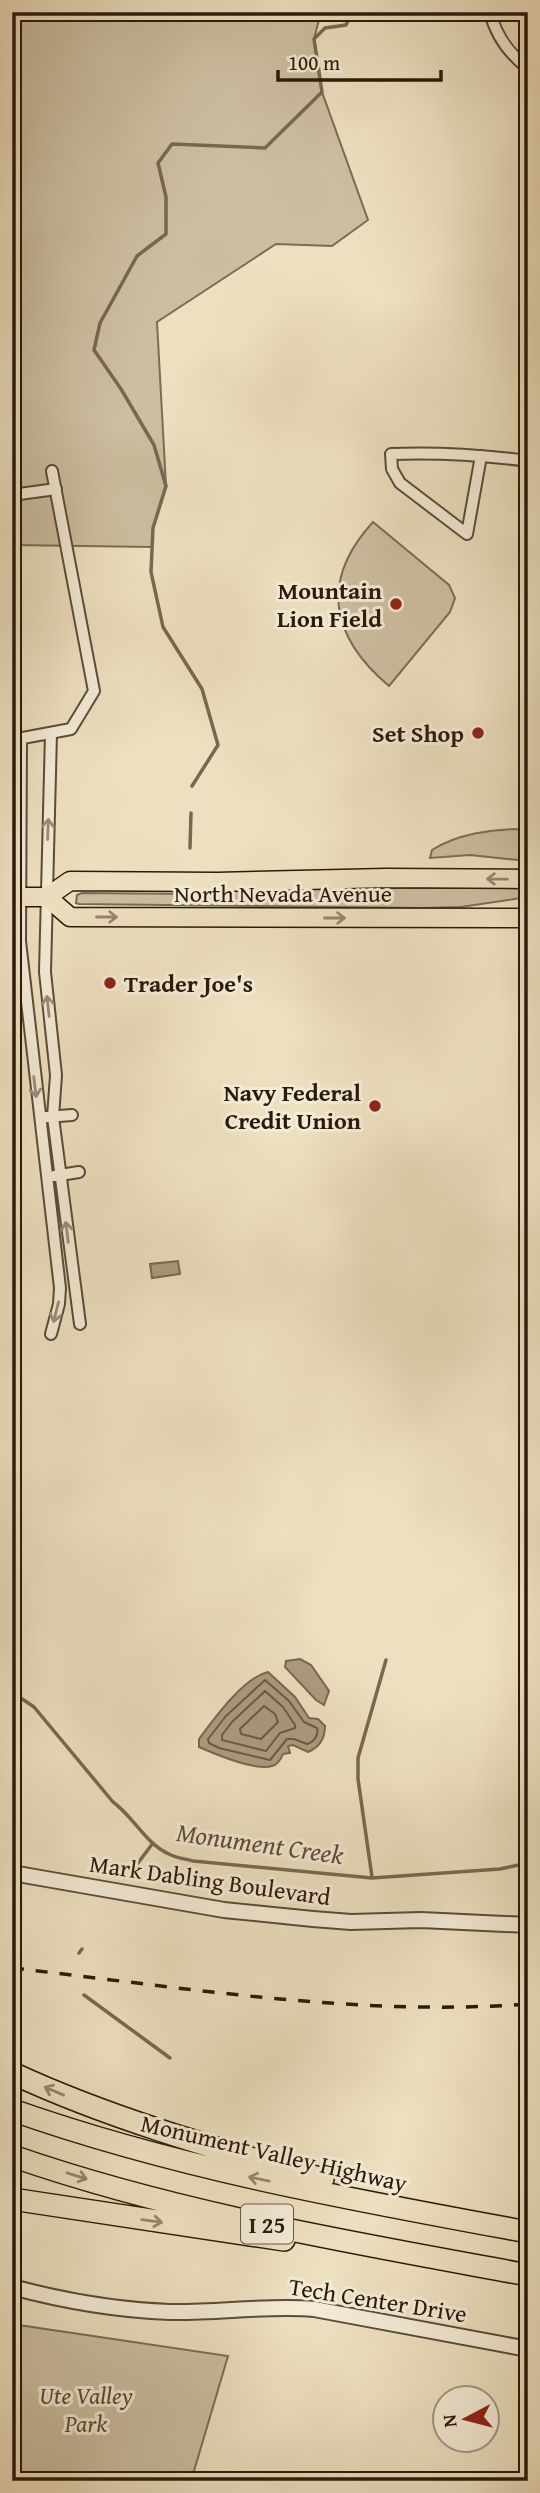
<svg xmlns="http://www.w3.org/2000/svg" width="540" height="2493" viewBox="0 0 540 2493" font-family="'Gentium Book Plus',serif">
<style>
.green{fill:#ccbea1;stroke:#7b6c56;stroke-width:2}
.water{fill:#ab9c82;stroke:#776852;stroke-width:2}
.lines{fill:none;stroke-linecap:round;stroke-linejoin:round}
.shore{stroke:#6a5a46;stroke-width:2}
.stream{stroke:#776852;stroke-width:3.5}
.minor-casing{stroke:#5b4b38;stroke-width:14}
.tertiary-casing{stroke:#5b4b38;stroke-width:18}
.primary-casing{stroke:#2a190a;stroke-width:21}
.motorway-casing{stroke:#2a190a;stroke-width:24}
.minor{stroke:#f3ebd6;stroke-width:10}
.tertiary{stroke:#f3ebd6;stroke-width:14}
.primary{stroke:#ede0c0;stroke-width:18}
.motorway{stroke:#ede0c0;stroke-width:21}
.rail{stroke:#2a190a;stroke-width:3.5;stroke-dasharray:12 12;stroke-linecap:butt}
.oneway{stroke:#998c7a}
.oneway2{stroke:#95866e}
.poi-dot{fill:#8f2418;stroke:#f3ebd6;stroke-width:2.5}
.labels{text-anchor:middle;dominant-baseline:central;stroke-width:6;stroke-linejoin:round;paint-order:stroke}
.shield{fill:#f3ebd6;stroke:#665847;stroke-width:2}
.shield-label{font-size:23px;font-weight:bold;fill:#2a190a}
.poi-label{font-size:24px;font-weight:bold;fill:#2a190a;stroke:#f3ebd6;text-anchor:end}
.street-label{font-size:24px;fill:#2a190a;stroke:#f3ebd6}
.park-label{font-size:24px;font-style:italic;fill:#5b4b37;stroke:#f3ebd6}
.water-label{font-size:26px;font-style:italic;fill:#5e4d3a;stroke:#f3ebd6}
</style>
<rect width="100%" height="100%" fill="#ede0c0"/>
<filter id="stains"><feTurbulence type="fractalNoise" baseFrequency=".00286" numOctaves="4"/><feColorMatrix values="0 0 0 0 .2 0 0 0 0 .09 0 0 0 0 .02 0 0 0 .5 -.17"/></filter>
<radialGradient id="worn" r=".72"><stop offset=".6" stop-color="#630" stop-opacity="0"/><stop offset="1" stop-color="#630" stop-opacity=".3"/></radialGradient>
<!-- green -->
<path class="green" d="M12,12H321L314,39L322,92L368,220L332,246L276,244L157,322L166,486L153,528L152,547L12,545Z
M373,522L449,585L455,598L450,612L389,686C331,637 319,581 373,522Z
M520,829L519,840L528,849V861L470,855L430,858L432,850C457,834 492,829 520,829Z
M240,888H528V897L461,907L422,908L79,904L76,903L77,895L82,893L194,894Z
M12,2324L228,2356L191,2481H12Z"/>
<!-- water -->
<path class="water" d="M178,1261L180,1274L152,1278L150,1264Z
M300,1659L311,1665L329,1691L324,1705L316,1700L285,1667L286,1661Z
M268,1672L295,1697L309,1718L318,1719L325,1726C325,1738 320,1747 308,1752L293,1745L288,1746L290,1753L283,1754C281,1759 278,1765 272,1766C256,1771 215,1754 199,1747V1739C214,1719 243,1678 268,1672Z"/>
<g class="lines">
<!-- shore -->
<path class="shore" d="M265,1680L289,1701L304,1722L317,1728C319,1735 314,1742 307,1744L294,1739H287L270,1760L219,1748L209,1743L208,1739L226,1716Z
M265,1691L283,1707L295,1725V1728L280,1733L266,1751L222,1740V1735L232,1722Z
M264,1706L275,1714L278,1722L261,1739L241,1734L240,1729Z"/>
<!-- stream -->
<path class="stream" d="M192,786L218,745L202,689L163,627L151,572L153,528L166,486L154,445L121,389L94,350L100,323L137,256L166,234V197L158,163L172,144L265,148L322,92L314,39L325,28L346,25L352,12
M190,848L191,813
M12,1692L34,1707L113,1802C134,1817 146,1845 171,1855C177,1858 186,1859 193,1861L372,1878L500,1869L528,1863
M135,1867L153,1843
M372,1877L358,1779V1758L386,1660
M79,1953L82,1949
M84,1995L170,2058"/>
<!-- minor casing -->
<g class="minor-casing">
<path id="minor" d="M490,12C496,36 508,53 528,68
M481,456L467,534L400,483L392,469L391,454C437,452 482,455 528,461
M12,495L56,489
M51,733L45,972L56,1075L53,1117L80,1324
M21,739L20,941L60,1288L59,1304L51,1334
M12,740L71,729L94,691L52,471
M46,1117L72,1115
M54,1176L79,1172"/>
</g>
<!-- tertiary casing -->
<g class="tertiary-casing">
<path id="tertiary" d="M12,1873L224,1910L313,1919L351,1922L421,1920L528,1925
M12,2287C64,2301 116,2310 170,2312C218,2313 266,2305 314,2309L528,2349"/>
</g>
<!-- primary casing -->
<g class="primary-casing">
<path id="primary" d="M12,897H47L70,881L217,882L386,878L528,879
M47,897L70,917L528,918"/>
</g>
<!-- motorway casing -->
<g class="motorway-casing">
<path id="motorway" d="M12,2073C111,2119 218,2149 323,2179
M12,2110C179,2169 354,2200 528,2232
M12,2156C179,2214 355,2243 528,2275
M12,2199L284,2240"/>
</g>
<!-- minor -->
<use href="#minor" class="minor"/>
<!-- tertiary -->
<use href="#tertiary" class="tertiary"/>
<!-- primary -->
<use href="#primary" class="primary"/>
<!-- motorway -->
<use href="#motorway" class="motorway"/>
<!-- rail -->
<path class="rail" d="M12,1968C182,1987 356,2017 528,2004"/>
</g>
<!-- one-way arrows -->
<defs><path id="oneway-shaft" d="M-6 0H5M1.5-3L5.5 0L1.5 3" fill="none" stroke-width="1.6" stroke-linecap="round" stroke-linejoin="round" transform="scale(1.75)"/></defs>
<g class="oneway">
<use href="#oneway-shaft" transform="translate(48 829) rotate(-88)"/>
<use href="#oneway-shaft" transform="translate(48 1006) rotate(-96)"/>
<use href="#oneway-shaft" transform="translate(35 1087) rotate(83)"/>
<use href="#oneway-shaft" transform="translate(67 1232) rotate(-97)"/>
<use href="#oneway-shaft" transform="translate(56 1312) rotate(104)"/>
</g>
<g class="oneway2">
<use href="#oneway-shaft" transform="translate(497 879) rotate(-179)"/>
<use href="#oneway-shaft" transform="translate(107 917)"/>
<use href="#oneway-shaft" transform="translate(335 918)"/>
<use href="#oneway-shaft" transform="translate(54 2091) rotate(-157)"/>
<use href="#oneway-shaft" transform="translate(77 2176) rotate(17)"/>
<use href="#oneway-shaft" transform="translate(259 2179) rotate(-168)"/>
<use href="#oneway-shaft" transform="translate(152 2221) rotate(8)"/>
</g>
<!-- markers -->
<g class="poi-dot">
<circle cx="396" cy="604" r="7"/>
<circle cx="478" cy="733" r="7"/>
<circle cx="110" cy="983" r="7"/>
<circle cx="375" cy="1106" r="7"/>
</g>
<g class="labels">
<!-- shield labels -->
<rect class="shield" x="241" y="2204.5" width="52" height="39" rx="5"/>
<g class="shield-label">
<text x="267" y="2224">I 25</text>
</g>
<!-- poi labels -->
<g class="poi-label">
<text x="382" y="590">Mountain<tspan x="382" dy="28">Lion Field</tspan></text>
<text x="464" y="733">Set Shop</text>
<text x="124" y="983" text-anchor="start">Trader Joe's</text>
<text x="361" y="1092">Navy Federal<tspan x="361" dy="28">Credit Union</tspan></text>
</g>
<!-- street labels -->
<g class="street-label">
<text x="283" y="893">North Nevada Avenue</text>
<text transform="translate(210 1880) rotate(8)">Mark Dabling Boulevard</text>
<text transform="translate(274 2153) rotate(13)">Monument Valley Highway</text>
<text transform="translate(378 2300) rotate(9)">Tech Center Drive</text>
</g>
<!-- park labels -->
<g class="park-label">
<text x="86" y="2395">Ute Valley<tspan x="86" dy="28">Park</tspan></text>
</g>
<!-- water labels -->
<g class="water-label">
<text transform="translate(260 1843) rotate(8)">Monument Creek</text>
</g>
</g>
<!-- margin -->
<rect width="540" height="2493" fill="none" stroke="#ede0c0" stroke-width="42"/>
<rect x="14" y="14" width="512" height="2465" fill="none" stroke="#2a190a" stroke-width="3.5"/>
<rect x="21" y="21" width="498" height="2451" fill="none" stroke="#2a190a" stroke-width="2"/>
<!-- north arrow -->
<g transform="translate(466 2419) rotate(263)"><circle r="33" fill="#f3ebd6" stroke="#a39784" stroke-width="2"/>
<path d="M0-5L12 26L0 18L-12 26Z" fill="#8f2418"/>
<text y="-10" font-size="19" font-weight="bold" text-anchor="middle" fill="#2a190a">N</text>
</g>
<!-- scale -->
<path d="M278 70v10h163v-10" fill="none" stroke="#2a190a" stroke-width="3.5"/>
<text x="288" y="70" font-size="21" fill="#2a190a" stroke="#f3ebd6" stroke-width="5" paint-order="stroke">100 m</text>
<rect width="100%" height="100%" filter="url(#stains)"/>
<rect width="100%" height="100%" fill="url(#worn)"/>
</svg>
